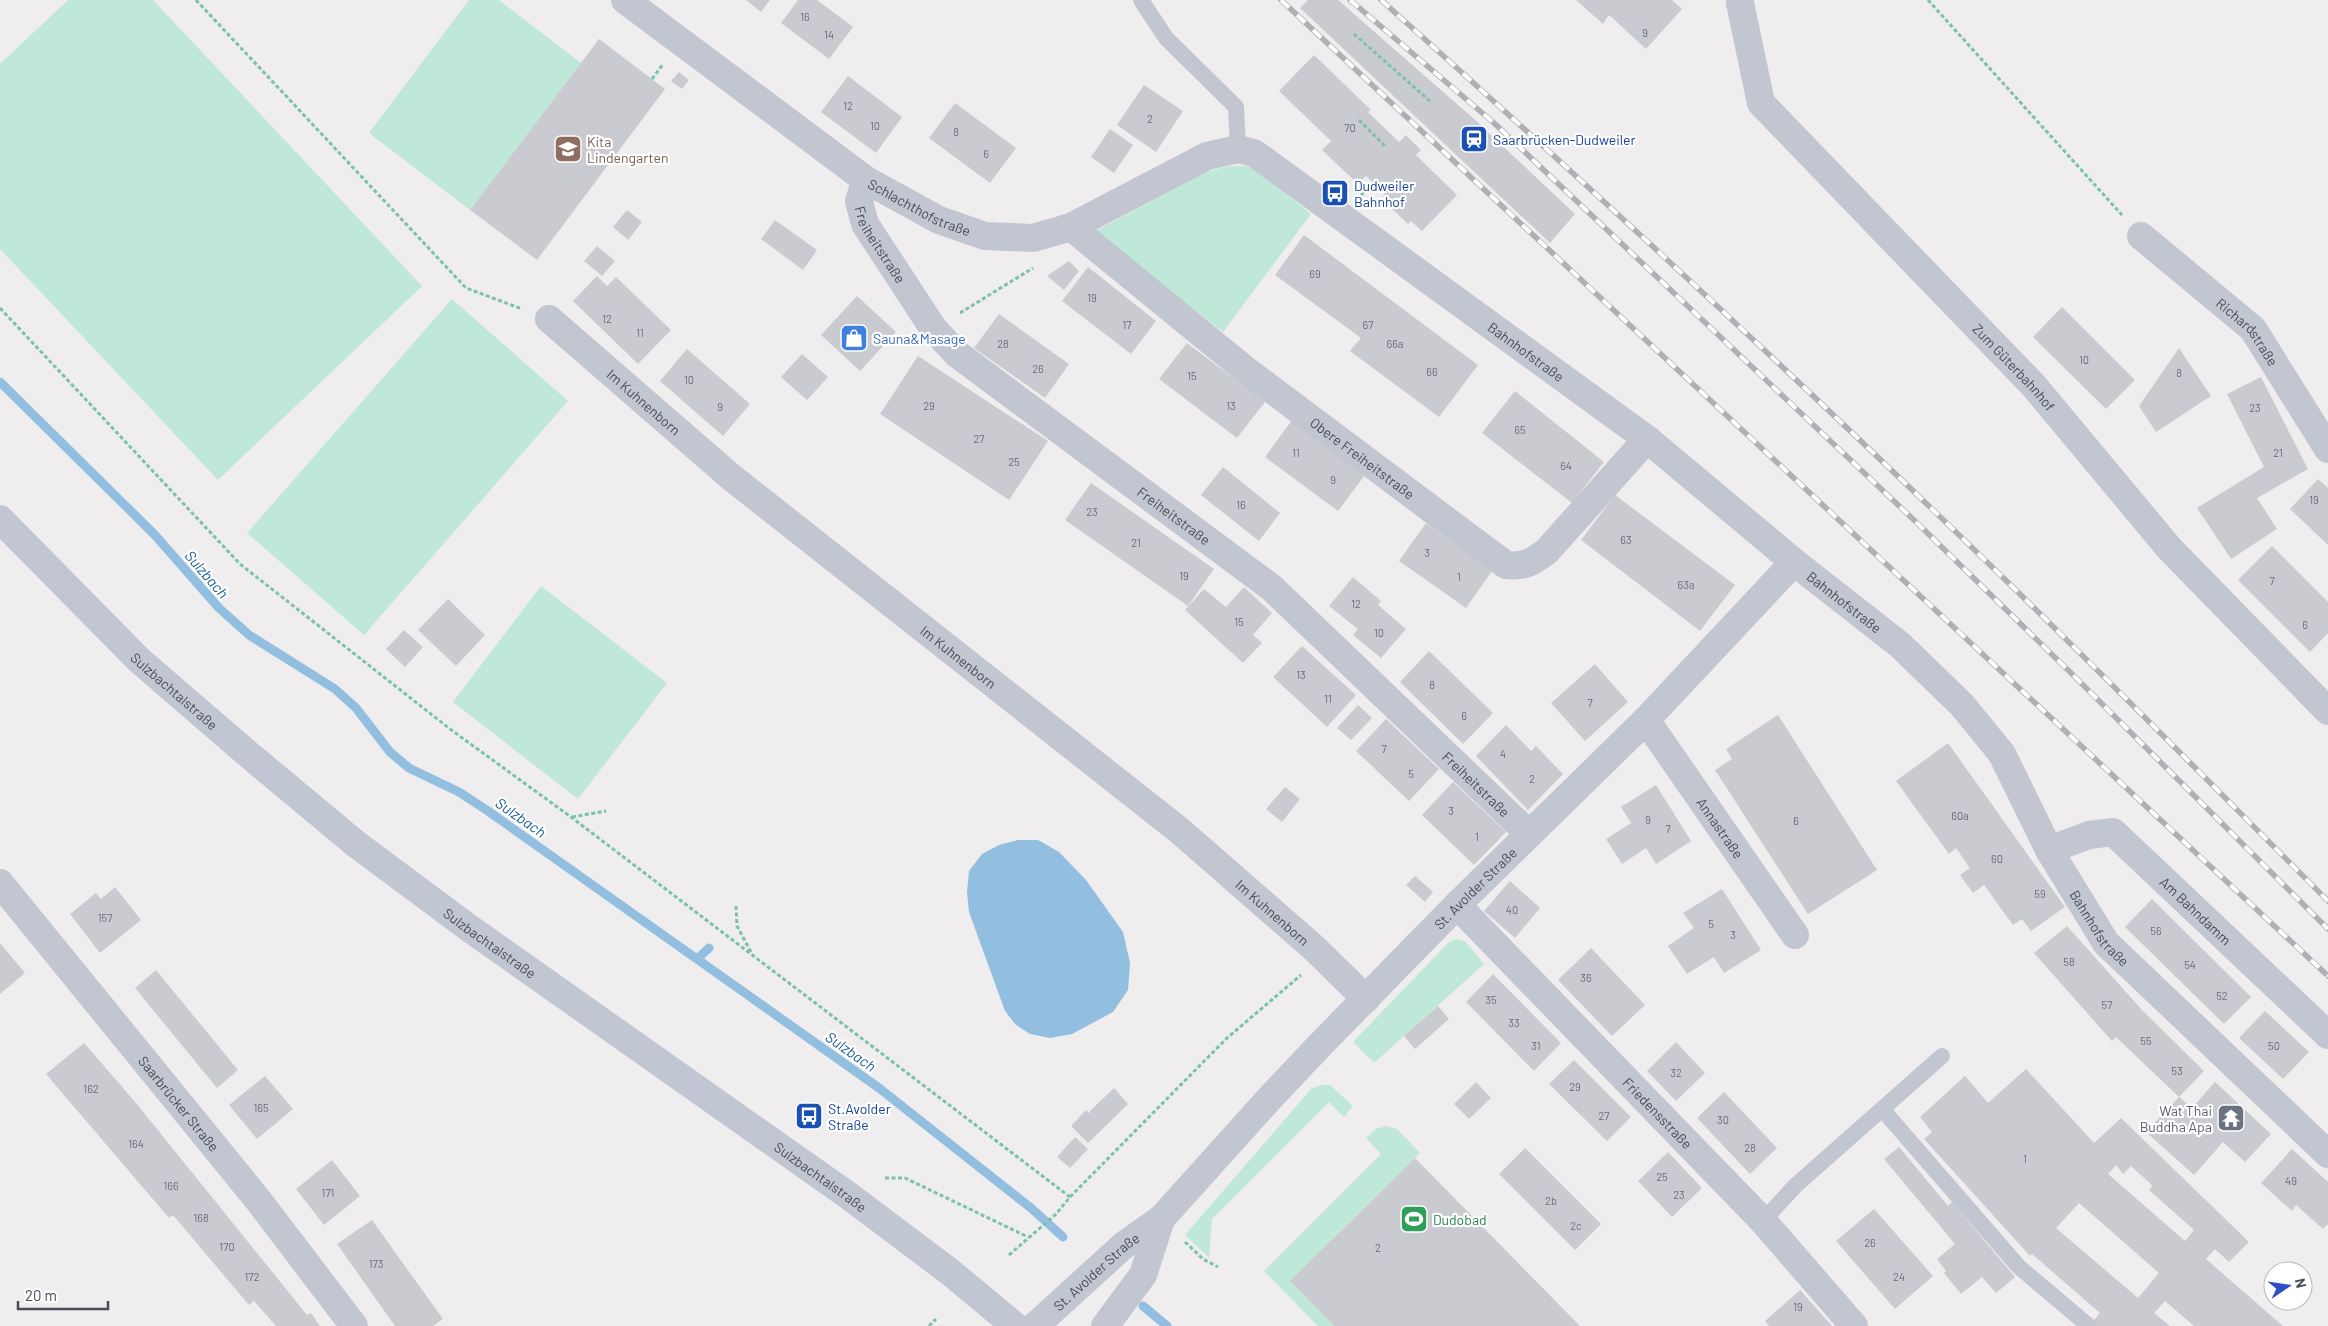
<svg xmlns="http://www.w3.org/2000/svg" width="2328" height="1326" viewBox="0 0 2328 1326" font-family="Barlow,sans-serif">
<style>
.green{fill:#bfe8d8}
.water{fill:#92bee0}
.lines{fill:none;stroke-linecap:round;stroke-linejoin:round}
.stream{stroke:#92bee0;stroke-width:9}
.building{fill:#cacbd1;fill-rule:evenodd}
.path{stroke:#7cc1af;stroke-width:3;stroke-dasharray:4 2.5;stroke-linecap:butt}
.service{stroke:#c1c6d0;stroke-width:16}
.minor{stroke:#c1c6d0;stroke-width:28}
.secondary{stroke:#c1c6d3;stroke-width:28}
.rail-casing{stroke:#afb0b6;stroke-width:5.5}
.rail{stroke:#fff;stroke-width:4;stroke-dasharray:11;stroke-linecap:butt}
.labels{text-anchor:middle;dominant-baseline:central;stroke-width:4.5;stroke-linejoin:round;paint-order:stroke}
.number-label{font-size:11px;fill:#686c76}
.transit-label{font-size:14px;fill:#164399;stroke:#fff;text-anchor:start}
.education-label{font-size:14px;fill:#785e54;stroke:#fff;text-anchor:start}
.street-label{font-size:14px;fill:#474c57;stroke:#fff}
.shop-label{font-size:14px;fill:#366cbe;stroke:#fff;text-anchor:start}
.worship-label{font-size:14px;fill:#5b616d;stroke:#fff;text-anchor:end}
.leisure-label{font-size:14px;fill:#27864d;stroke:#fff;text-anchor:start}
.water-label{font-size:15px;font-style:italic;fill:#1d6094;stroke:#fff}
</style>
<rect width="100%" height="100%" fill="#efeded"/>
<!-- green -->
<path class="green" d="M68,0H153L422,286L218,480L0,249V64Z
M469,0H499L581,63L470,210L369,133Z
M1229,166H1246L1258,171L1311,214L1223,332L1094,232L1206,172Z
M452,299L568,401L364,635L247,533Z
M541,586L667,683L578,799L453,702Z
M1456,939L1465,941L1484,964L1374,1063L1353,1042L1449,942Z
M1321,1085H1330L1353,1106L1344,1117L1329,1102L1212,1219L1209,1258L1185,1235L1311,1089Z
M1386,1126L1397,1129L1420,1153L1290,1281L1334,1326H1318L1264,1271L1381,1154L1366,1138L1376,1129Z"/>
<!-- water -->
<path class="water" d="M1018,840H1038L1059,852L1086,880L1123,932L1130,963L1128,990L1113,1012L1072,1034L1050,1038L1030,1034L1016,1025L1005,1011L969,912L967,892L969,871L982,854L999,845Z"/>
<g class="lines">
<!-- stream -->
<path class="stream" d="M0,382L154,534L219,608L249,635L335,689L356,708L390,752L409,768L459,792L488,811L879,1088L1031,1208L1063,1237
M697,959L709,948
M1143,1306L1167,1326"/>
</g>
<!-- building -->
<path class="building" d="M746,0H770L761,12Z
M798,0H817L853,27L829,59L781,23Z
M1308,0H1338L1473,118L1575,214L1550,243L1300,8Z
M1576,0H1672L1682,9L1646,49L1609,15L1603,24Z
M599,39L665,89L537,260L470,210Z
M1314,55L1371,110L1368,112L1399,142L1406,135L1421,150L1416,155L1457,195L1422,231L1411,221L1408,224L1390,207L1392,205L1383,196L1385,194L1366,176L1358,184L1322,150L1331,141L1279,91Z
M679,72L689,80L682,89L671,81Z
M848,76L902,117L876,153L821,112Z
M1144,85L1183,111L1156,152L1117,125Z
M955,103L1016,148L990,183L929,138Z
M1110,129L1133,145L1114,173L1091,157Z
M627,210L642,222L628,240L613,227Z
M775,220L817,250L803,270L761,239Z
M1304,235L1478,365L1439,417L1350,351L1361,338L1275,275Z
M597,246L615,261L602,276L584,261Z
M1069,261L1079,271L1064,290L1047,276Z
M1088,267L1156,321L1131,354L1062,301Z
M597,276L607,286L616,277L671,330L638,364L573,301Z
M857,296L896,332L860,371L821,335Z
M2062,307L2135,380L2106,409L2033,337Z
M999,314L1069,364L1045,398L974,348Z
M1187,343L1265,402L1237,438L1159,379Z
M2179,348L2211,396L2156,432L2139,406Z
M687,349L750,404L723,436L660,381Z
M802,354L828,377L807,400L781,377Z
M918,356L1048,441L1009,500L880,414Z
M2261,377L2308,469L2257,498L2277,529L2231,559L2197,508L2264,467L2227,394Z
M1515,391L1604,462L1572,503L1482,433Z
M1292,420L1365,475L1338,511L1265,457Z
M1223,467L1280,513L1259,541L1201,495Z
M2318,479L2328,488V545L2290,509Z
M1091,483L1214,569L1188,606L1065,520Z
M1615,495L1735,585L1700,631L1581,540Z
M1426,523L1492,571L1466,608L1399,561Z
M2272,546L2328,602V633L2310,652L2238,580Z
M1353,577L1381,601L1378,605L1406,629L1381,658L1353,635L1358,629L1329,606Z
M1244,587L1272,613L1253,635L1262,643L1243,663L1185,610L1204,589L1226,607Z
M448,599L485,635L456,666L418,630Z
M404,630L423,647L405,667L386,649Z
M1302,646L1356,695L1327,727L1273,677Z
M1429,651L1493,713L1463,744L1400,682Z
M1595,664L1628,702L1585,741L1551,703Z
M1358,705L1372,718L1351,740L1337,728Z
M1778,715L1877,870L1808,914L1715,770L1732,759L1726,749Z
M1386,719L1439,769L1409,801L1356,751Z
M1506,725L1531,751L1536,746L1563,774L1528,810L1476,756Z
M1948,743L2065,907L2031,931L2022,919L2013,925L1984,885L1973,893L1960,875L1970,868L1956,848L1949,854L1896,781Z
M1453,782L1506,832L1474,865L1422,815Z
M1656,785L1691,841L1656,864L1646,848L1622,864L1606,839L1631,823L1621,807Z
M1285,787L1300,799L1282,822L1266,809Z
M1415,876L1433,892L1425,902L1406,885Z
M1510,881L1540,908L1515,938L1484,911Z
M115,887L141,920L100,953L70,914L96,893L101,899Z
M1722,889L1761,950L1724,973L1714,957L1687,974L1668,946L1694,928L1683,913Z
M2152,899L2251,997L2224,1024L2125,927Z
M2067,926L2142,1010L2204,1071L2179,1097L2192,1108L2215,1082L2271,1134L2245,1162L2223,1142L2194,1175L2146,1132L2179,1097L2116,1037L2112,1041L2034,953Z
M0,943L25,973L0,994Z
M1591,948L1645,1005L1612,1036L1558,980Z
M156,970L238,1070L217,1088L135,988Z
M1493,974L1561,1043L1534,1071L1466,1002Z
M1438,1006L1449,1019L1415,1049L1404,1036Z
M2265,1011L2309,1052L2283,1079L2239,1038Z
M1676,1042L1705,1073L1676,1101L1647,1071Z
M84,1043L136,1103L307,1315L311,1313L320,1326H276L254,1301L249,1305L173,1215L169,1218L46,1074Z
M1574,1060L1631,1117L1607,1141L1549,1084Z
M2026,1069L2094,1143L2121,1118L2249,1242L2229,1262L2215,1249L2206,1259L2283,1326H2194L2165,1301L2154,1313L2170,1326H2089L2100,1313L2032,1254L2030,1256L1924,1139L1932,1132L1920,1117L1965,1076L1988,1103ZM2116,1165L2123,1174L2131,1166L2153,1186L2149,1190L2194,1230L2185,1241L2108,1174ZM2079,1203L2159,1273L2138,1298L2056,1228Z
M265,1076L293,1109L257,1139L229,1105Z
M1476,1082L1491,1098L1469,1119L1454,1104Z
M1114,1088L1128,1104L1088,1143L1071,1126L1086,1110L1097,1120L1089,1112Z
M1724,1092L1777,1148L1750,1174L1697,1118Z
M1075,1137L1088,1149L1070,1168L1057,1157Z
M1899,1147L1948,1206L1952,1202L2015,1277L1996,1293L1982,1277L1961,1294L1944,1273L1946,1271L1937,1259L1955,1244L1884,1159Z
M1525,1148L1601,1224L1575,1250L1499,1174Z
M2292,1149L2328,1182V1224L2323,1229L2296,1205L2292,1211L2261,1183Z
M1668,1152L1702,1188L1672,1217L1638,1181Z
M1415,1158L1580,1326H1334L1290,1281Z
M332,1160L360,1196L324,1225L296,1189Z
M1874,1209L1933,1276L1895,1309L1836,1241Z
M372,1220L443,1319L433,1326H395L337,1244Z
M1800,1290L1832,1326H1769L1765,1321Z"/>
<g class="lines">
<!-- path -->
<path class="path" d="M196,0L466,288L522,309
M1928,0L2122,215
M1354,34L1432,103
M652,79L663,64
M1359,120L1386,147
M1361,195L1373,183
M0,308L240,564L450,729L571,817L1070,1197
M960,313L1033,268
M572,817L606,811
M736,906L737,926L752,954
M885,1178H905L1028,1237
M1185,1242L1203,1259L1218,1267
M1009,1255L1056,1214L1070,1197L1227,1038L1301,975
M929,1326L936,1319"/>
<!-- service -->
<path class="service" d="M1141,0L1166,38L1236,107L1238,149
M1882,1109L2019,1267L2089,1326
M1763,1221L1795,1186L1942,1056"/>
<!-- minor -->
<g class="minor">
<path id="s1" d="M625,0L866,180L939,220L985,236L1033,238L1071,227L1207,156L1238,149L1254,153L1647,439L1794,562L1900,645L1962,705L2002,754L2049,850L2106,943L2328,1154"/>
<path id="s2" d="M1740,3L1761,103L2034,386L2169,548L2328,711"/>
<path id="s3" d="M866,180L859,201L865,224L933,328L957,354L1272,588L1529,834"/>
<path id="s4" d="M1071,227L1247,371L1506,565C1524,567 1533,562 1547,551L1647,439"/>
<path id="s5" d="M2141,236L2253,329L2328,449"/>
<path id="s6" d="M549,319L731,477L1180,831L1314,948L1366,999"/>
<path id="s7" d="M1646,720L1795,935"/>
<path id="s8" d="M2049,850L2089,835L2113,832L2328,1035"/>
<path id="s9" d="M0,883L258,1200L354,1326"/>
<path id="s10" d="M1457,905L1763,1221L1854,1326"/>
<path id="s11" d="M1035,1326L1124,1245L1161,1219L1269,1099L1322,1043L1457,905L1646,720L1794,562"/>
<path d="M1105,1326L1143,1275L1161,1219"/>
</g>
<!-- secondary -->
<path class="secondary" id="s12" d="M0,519L139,660L248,754L356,844L469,928L849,1196L950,1272L1015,1326"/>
<!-- rail casing -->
<g class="rail-casing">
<path id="rail" d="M1281,0L2328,976
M1350,0L1494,123L1914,520L2070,672L2328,929
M1381,0C1587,184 1790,371 1988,563C2103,674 2215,788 2328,901"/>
</g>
<!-- rail -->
<use href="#rail" class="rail"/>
</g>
<!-- icons -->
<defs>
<g id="station-square" transform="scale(1.4375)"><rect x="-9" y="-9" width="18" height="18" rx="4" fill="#1a4fb4" stroke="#fff"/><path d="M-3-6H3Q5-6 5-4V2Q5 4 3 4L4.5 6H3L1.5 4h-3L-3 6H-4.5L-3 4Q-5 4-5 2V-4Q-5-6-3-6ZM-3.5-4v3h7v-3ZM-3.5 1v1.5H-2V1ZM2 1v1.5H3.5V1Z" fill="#fff"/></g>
<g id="school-square" transform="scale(1.4375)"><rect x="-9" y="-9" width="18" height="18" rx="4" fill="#8d6e63" stroke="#fff"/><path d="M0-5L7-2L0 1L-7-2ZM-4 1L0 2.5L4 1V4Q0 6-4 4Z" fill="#fff"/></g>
<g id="bus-square" transform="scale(1.4375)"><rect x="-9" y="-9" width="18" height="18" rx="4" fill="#1a4fb4" stroke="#fff"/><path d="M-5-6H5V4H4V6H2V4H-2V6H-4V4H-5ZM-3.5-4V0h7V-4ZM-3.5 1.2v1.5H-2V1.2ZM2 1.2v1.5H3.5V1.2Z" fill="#fff"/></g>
<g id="shop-square" transform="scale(1.4375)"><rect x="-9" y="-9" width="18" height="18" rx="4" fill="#3f7fe0" stroke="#fff"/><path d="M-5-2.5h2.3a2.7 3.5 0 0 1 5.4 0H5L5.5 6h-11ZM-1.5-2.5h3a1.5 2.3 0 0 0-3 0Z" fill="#fff"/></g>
<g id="temple-square" transform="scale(1.4375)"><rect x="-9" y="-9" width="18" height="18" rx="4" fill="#6b7280" stroke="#fff"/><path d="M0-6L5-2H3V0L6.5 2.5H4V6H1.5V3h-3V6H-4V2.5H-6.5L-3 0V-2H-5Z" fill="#fff"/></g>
<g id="stadium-square" transform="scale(1.4375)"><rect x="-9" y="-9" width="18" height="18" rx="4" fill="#2e9e5b" stroke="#fff"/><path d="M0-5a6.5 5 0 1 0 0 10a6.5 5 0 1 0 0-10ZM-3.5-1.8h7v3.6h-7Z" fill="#fff"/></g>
</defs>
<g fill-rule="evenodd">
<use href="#station-square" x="1474" y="139"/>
<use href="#school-square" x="568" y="149"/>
<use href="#bus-square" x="1335" y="193"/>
<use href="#shop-square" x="854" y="338"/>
<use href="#bus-square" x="809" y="1116"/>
<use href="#temple-square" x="2231" y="1118"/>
<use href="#stadium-square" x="1414" y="1219"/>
</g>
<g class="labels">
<!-- number labels -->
<g class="number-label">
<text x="805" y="16">16</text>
<text x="1645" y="32">9</text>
<text x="829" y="34">14</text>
<text x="848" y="105">12</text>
<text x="1150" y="118">2</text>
<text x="875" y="125">10</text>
<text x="1350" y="127">70</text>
<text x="956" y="131">8</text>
<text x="986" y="153">6</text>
<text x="1315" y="273">69</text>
<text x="1092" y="297">19</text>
<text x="607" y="318">12</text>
<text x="1127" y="324">17</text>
<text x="1368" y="324">67</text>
<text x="640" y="332">11</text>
<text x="1003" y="343">28</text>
<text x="1395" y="343">66a</text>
<text x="2084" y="359">10</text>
<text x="1038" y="368">26</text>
<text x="1432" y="371">66</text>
<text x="2179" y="372">8</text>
<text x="1192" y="375">15</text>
<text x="689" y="379">10</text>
<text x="929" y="405">29</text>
<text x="1231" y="405">13</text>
<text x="720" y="406">9</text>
<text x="2255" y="407">23</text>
<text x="1520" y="429">65</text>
<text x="979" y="438">27</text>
<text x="1296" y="452">11</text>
<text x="2278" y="452">21</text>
<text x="1014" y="461">25</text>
<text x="1566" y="465">64</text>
<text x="1333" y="479">9</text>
<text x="2314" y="499">19</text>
<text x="1241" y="504">16</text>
<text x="1092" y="511">23</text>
<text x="1626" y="539">63</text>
<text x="1136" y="542">21</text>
<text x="1427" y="552">3</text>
<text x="1184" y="575">19</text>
<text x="1459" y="576">1</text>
<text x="2272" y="580">7</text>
<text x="1686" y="584">63a</text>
<text x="1356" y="603">12</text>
<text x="1239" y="621">15</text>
<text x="2305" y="624">6</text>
<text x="1379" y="632">10</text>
<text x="1301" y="674">13</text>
<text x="1432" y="684">8</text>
<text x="1328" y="698">11</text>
<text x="1590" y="702">7</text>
<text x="1464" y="715">6</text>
<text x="1384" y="748">7</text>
<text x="1503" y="753">4</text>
<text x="1411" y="773">5</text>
<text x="1532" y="778">2</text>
<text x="1451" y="810">3</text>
<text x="1960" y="815">60a</text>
<text x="1648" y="819">9</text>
<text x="1796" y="820">6</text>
<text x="1668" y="828">7</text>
<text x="1477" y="836">1</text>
<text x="1997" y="858">60</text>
<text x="2040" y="893">59</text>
<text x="1512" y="909">40</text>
<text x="105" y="917">157</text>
<text x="1711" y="923">5</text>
<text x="2156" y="930">56</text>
<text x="1733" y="934">3</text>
<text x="2069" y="961">58</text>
<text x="2190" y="964">54</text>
<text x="1586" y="977">36</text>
<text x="2222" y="995">52</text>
<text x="1491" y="999">35</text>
<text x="2107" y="1004">57</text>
<text x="1514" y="1022">33</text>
<text x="2146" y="1040">55</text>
<text x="1536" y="1045">31</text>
<text x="2274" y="1045">50</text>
<text x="2177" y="1070">53</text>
<text x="1676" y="1072">32</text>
<text x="1575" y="1086">29</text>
<text x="91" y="1088">162</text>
<text x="261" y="1107">165</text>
<text x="1604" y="1115">27</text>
<text x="1723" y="1119">30</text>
<text x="136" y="1143">164</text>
<text x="1750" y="1147">28</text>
<text x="2025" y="1158">1</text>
<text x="1662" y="1176">25</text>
<text x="2291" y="1180">49</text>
<text x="171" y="1185">166</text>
<text x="328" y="1192">171</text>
<text x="1679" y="1194">23</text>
<text x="1551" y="1200">2b</text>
<text x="201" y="1217">168</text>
<text x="1576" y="1225">2c</text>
<text x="1870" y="1242">26</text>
<text x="227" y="1246">170</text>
<text x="1378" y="1247">2</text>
<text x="376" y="1263">173</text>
<text x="252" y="1276">172</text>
<text x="1899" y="1276">24</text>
<text x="1798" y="1306">19</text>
</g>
<!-- transit labels -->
<g class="transit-label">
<text x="1493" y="139">Saarbrücken-Dudweiler</text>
<text x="1354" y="185">Dudweiler<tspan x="1354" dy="16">Bahnhof</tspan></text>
<text x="828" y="1108">St.Avolder<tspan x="828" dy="16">Straße</tspan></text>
</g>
<!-- education labels -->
<g class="education-label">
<text x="587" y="141">Kita<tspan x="587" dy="16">Lindengarten</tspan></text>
</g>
<!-- street labels -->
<g class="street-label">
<text stroke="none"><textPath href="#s1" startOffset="361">Schlachthofstraße</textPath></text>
<text stroke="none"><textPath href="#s3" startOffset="71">Freiheitstraße</textPath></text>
<text stroke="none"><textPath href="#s5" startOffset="144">Richardstraße</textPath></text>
<text stroke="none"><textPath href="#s1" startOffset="1059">Bahnhofstraße</textPath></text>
<text stroke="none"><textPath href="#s2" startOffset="468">Zum Güterbahnhof</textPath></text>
<text stroke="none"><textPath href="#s6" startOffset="126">Im Kuhnenborn</textPath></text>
<text stroke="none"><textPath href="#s4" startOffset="372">Obere Freiheitstraße</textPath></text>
<text stroke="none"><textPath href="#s3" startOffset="476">Freiheitstraße</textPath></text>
<text stroke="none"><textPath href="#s1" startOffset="1464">Bahnhofstraße</textPath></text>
<text stroke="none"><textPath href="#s6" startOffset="531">Im Kuhnenborn</textPath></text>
<text stroke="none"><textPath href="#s12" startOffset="245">Sulzbachtalstraße</textPath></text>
<text stroke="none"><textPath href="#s3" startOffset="881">Freiheitstraße</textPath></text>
<text stroke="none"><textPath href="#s7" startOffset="131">Annastraße</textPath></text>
<text stroke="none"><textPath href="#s11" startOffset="622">St. Avolder Straße</textPath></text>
<text stroke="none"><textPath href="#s8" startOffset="181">Am Bahndamm</textPath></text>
<text stroke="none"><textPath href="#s6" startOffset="936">Im Kuhnenborn</textPath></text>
<text stroke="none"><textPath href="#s1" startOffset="1884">Bahnhofstraße</textPath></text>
<text stroke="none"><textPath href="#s12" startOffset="649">Sulzbachtalstraße</textPath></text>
<text stroke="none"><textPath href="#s9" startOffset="284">Saarbrücker Straße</textPath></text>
<text stroke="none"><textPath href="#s10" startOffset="289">Friedensstraße</textPath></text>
<text stroke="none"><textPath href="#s12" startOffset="1054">Sulzbachtalstraße</textPath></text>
<text stroke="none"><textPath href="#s11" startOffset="82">St. Avolder Straße</textPath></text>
</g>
<!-- shop labels -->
<g class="shop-label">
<text x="873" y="338">Sauna&amp;Masage</text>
</g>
<!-- worship labels -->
<g class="worship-label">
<text x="2212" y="1110">Wat Thai<tspan x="2212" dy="16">Buddha Apa</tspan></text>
</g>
<!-- leisure labels -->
<g class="leisure-label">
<text x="1433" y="1219">Dudobad</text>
</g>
<!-- water labels -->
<g class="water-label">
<text transform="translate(207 574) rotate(49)">Sulzbach</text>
<text transform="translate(521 817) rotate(35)">Sulzbach</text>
<text transform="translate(851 1051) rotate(35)">Sulzbach</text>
</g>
</g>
<!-- north arrow -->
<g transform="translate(2288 1286) rotate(77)"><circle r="24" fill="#ffffff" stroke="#b5b7bc"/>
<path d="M0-4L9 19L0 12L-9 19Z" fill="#2f4fc6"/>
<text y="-8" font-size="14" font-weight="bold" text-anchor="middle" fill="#474c57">N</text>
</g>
<!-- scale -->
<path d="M18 1301v8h90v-8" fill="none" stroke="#474c57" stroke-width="2.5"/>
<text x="25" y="1301" font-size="15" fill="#474c57" stroke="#ffffff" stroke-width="4" paint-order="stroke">20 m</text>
</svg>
